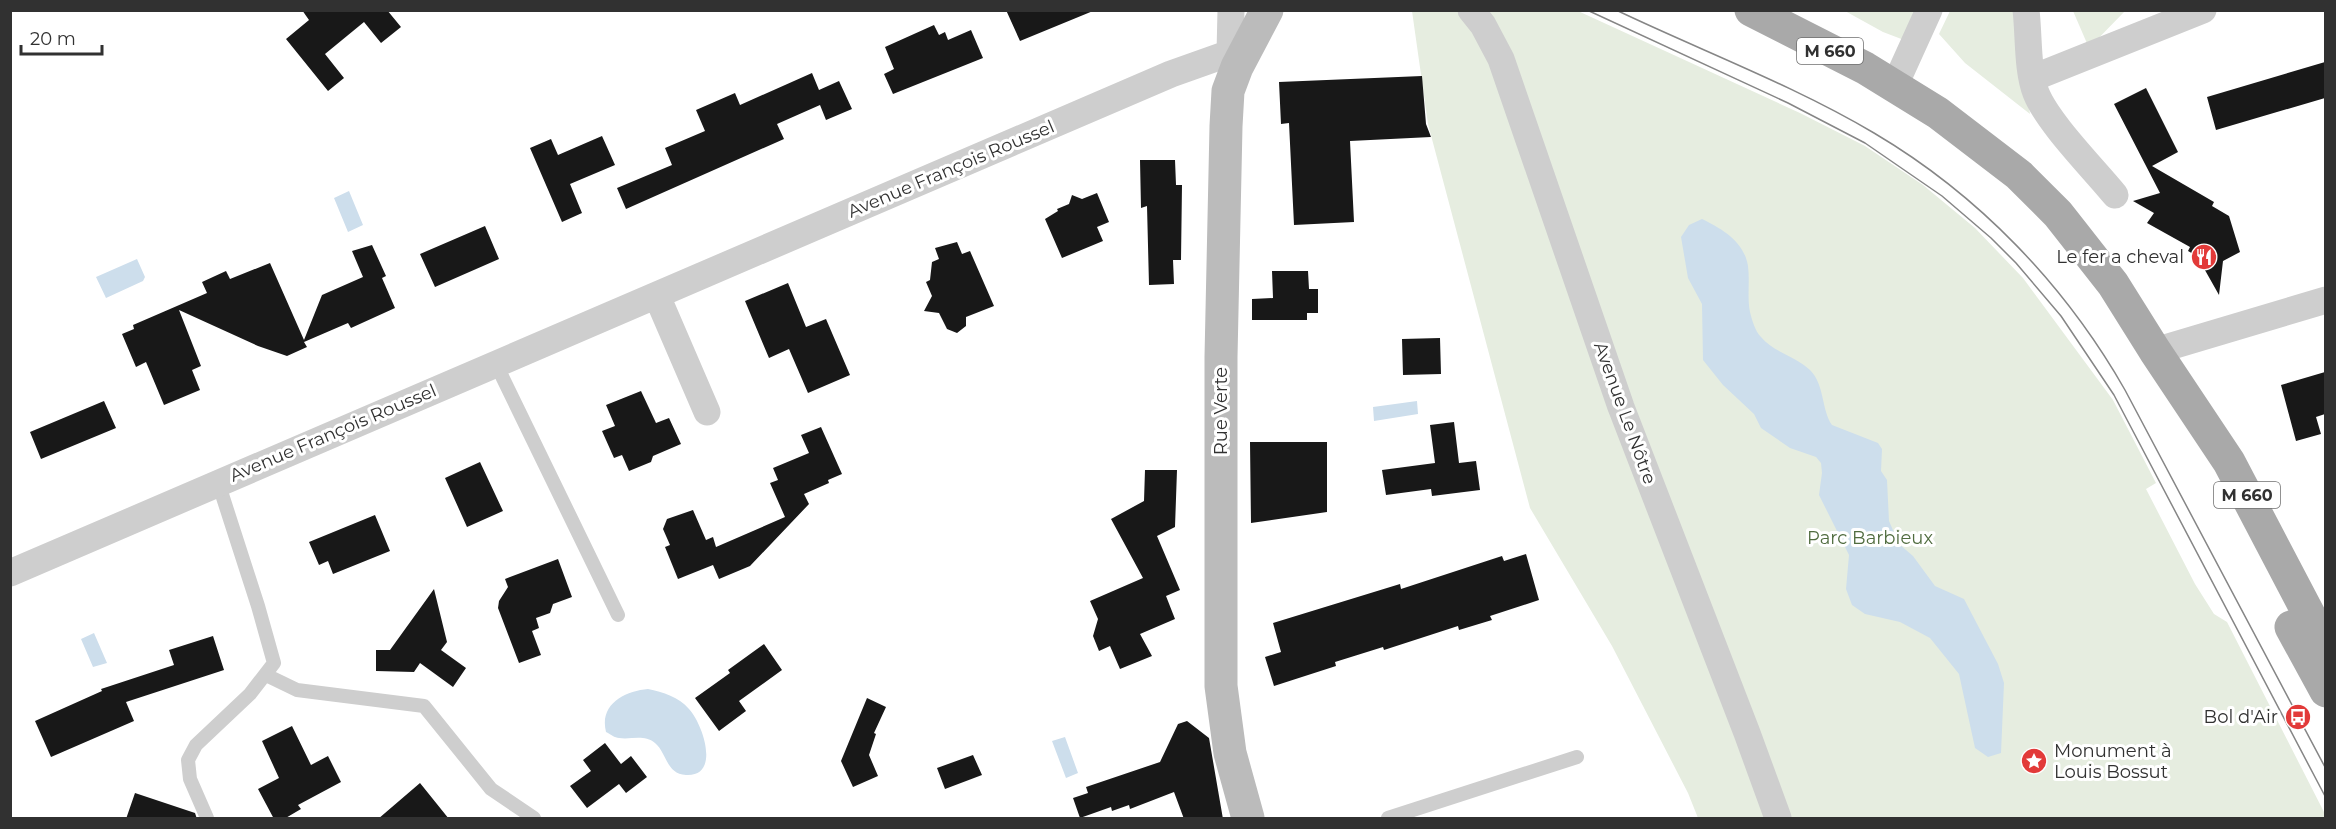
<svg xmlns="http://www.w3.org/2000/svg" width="2336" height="829" viewBox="0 0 2336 829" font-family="Montserrat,sans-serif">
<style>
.green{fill:#e6ede0}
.water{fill:#cddeec}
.building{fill:#181818}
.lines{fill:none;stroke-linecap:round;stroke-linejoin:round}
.lane{stroke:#cecece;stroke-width:14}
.street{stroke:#cecece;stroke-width:27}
.secondary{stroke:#bbb;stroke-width:33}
.primary{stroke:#a9a9a9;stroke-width:33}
.tram{stroke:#868686;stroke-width:1.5}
.labels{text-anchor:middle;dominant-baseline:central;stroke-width:6;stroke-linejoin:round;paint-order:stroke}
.shield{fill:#fff;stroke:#6f6f6f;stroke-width:1.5}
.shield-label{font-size:16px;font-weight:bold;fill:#313131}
.street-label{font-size:18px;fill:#313131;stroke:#fff}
.poi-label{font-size:18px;fill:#313131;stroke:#fff;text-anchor:end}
.park-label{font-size:18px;fill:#506c3f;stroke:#fff}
</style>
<rect width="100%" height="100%" fill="#fff"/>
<!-- green -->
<path class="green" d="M1412,11H1578L1800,113L1865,146L1923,185L1975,228L2023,278L2113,400L2156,483L2146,489L2195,584L2214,614L2227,622L2325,814V818H1698L1688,793L1612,646L1530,508L1428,124Z
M1845,11H1917L1904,40L1883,32Z
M1950,11H2014L2030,114L1965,63L1939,34Z
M2073,11H2125L2089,48Z"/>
<!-- water -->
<path class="water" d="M349,191L363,225L348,232L334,198Z
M1702,219C1722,229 1744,241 1748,266C1750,282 1747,297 1750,312C1752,320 1755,331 1761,337C1773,352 1797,357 1810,370C1825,385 1821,409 1832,425L1878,443L1882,449L1881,471L1887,480L1889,521L1899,544L1913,556L1935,586L1964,599L1998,664L2004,683L2001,753L1988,757L1975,748L1959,674L1930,638L1900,622L1865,614L1852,605L1846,589L1849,555L1819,495L1822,473L1821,463L1816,457L1790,448L1761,428L1754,414L1723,385L1703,360L1702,304L1688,278L1681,237L1689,225Z
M137,259L145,277L143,281L106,298L96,277Z
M1417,401L1418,414L1374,421L1373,407Z
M94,633L107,663L93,667L81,639Z
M648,689C663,692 679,697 689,709C703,724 721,777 686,775C666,774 667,753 655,743C644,734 631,740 619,738C615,738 610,734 606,732C599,704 625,691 648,689Z
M1065,737L1078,773L1066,778L1052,741Z"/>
<!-- building -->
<path class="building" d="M302,10H387L401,27L381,43L364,22L325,54L344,78L328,91L286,39L309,20Z
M1006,10H1092L1093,11L1020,41Z
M934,25L939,35L945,32L948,40L971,30L983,58L893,94L884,74L894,69L885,47Z
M2325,62V98L2216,130L2207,97Z
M812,73L819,90L839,81L852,109L826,120L820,105L777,124L784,139L626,209L617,188L672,165L665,148L705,131L696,110L735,93L740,105Z
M1422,76L1426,124L1431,137L1350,141L1354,222L1294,225L1289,123L1281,124L1279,82Z
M2146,88L2178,152L2152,166L2214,202L2212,206L2229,216L2240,252L2223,261L2219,295L2197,256L2188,251L2190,247L2147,223L2154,213L2133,201L2160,193L2114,104Z
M602,136L615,165L570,184L582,213L562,222L530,148L551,139L558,155Z
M1140,160H1175L1176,185H1182L1181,260H1173L1174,284L1149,285L1147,206L1141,208Z
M1097,193L1109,222L1097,227L1103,241L1062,258L1045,219L1058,211L1057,209L1069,204L1072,195L1082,199Z
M485,226L499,259L435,287L420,254Z
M957,242L962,254L970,251L994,306L966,317V326L957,333L947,329L939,313L924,311L932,296L926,282L930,280L932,262L939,259L935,248Z
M372,245L386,276L382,278L395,308L351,328L348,323L304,342L307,347L287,356L258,346L179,310L201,366L192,370L200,390L164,405L146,362L136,367L122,334L134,329L133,325L207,293L202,282L226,271L230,279L270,263L304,340L322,295L363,277L352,251Z
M1272,271H1308L1309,289H1318V313H1307V320H1252V299L1273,298Z
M788,283L806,327L826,319L850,375L808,393L789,349L769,358L745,301Z
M1440,338L1441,374L1403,375L1402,339Z
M2325,372V414L2316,417L2321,434L2296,441L2281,385Z
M641,391L656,423L669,418L681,444L653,456L651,462L629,471L622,455L614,458L602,431L615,426L606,405Z
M104,401L116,428L41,459L30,432Z
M1454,422L1459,463L1476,461L1480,490L1432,496L1431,489L1386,495L1382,470L1435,463L1430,425Z
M821,427L842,474L828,480L829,483L804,494L809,504L750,566L719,579L713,565L678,579L665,547L670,545L663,529L667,519L693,510L706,540L713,537L716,547L785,517L770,483L778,480L773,468L809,453L801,435Z
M1250,442H1327V512L1251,523Z
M480,462L503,511L467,527L445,478Z
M1145,470H1177L1175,527L1157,536L1180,590L1166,596L1175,619L1140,634L1152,656L1120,669L1110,646L1099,651L1093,636L1098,619L1090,601L1143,578L1111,519L1144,501Z
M375,515L390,551L333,574L328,561L319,565L309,542Z
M1526,554L1539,600L1490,616L1492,620L1459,630L1458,626L1384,650L1383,647L1335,662L1336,666L1274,686L1265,657L1281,652L1273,623L1400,584L1401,589L1502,556L1504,561Z
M558,559L572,597L553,604L550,613L536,618L539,628L532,631L541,655L519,663L498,608L499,601L508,587L505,579Z
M434,589L447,642L441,650L466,668L453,687L420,663L414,672L376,671V650H390Z
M213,636L224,670L126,702L134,721L51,757L35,721L102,691L101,689L174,665L169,650Z
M764,644L782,670L739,701L746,711L719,731L695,698L730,673L728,670Z
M867,698L886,707L874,733L876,734L869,755L878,776L853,787L841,761Z
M1187,721L1209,738L1223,819H1184L1174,792L1130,809L1129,805L1112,811L1111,807L1080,818L1073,798L1088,793L1086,787L1160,762L1178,724Z
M292,726L311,765L328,756L341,782L298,805L301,809L284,819H274L258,789L279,778L262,741Z
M605,743L621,764L631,756L647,777L626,793L619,784L587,808L570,786L591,771L583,760Z
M973,755L982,775L945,789L937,768Z
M420,783L449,819H378Z
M135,793L195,813L197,819H126Z"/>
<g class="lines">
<!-- lane -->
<path class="lane" d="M496,364L618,615
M266,675L297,690L424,706L491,789L534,818
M207,818L190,779L188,760L196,745L250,694L274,663L258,606L218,482
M1388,818L1577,757"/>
<!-- street -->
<path class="street" d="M1471,10L1483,25L1501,59L1621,407L1747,733L1778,818
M2026,10C2029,35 2027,70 2036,93C2048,123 2093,168 2115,195
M1230,53L1231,10
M2033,78L2203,10
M1895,85L1929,10
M657,296L707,412
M2155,351L2326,300
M10,573L1171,74L1247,47"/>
<!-- secondary -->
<path class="secondary" d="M1248,818L1230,753L1221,686V357L1226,126L1228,91L1237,67L1267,10"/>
<!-- primary -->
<path class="primary" d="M1751,10L1865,68L1938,113L2019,175L2058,214L2113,284L2155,351L2229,462L2326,647
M2291,627L2326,691"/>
<!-- tram -->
<path class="tram" d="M1587,10L1788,103L1865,143L1942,196L1991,238L2016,263L2061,316L2114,395L2326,798
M1616,10C1702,51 1793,85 1874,133C1979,195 2065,285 2125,390L2326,769"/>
</g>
<!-- icons -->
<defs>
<g id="restaurant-disc" transform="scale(1.35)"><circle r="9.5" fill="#e23a39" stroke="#fff"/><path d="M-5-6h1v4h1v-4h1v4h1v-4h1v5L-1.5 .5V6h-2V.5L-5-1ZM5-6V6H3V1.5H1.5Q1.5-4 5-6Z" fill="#fff"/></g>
<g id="bus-disc" transform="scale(1.35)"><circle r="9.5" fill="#e23a39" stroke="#fff"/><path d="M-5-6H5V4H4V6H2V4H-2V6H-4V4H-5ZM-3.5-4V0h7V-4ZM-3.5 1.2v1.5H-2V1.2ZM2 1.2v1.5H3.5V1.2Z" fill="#fff"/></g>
<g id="sight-disc" transform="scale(1.35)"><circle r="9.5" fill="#e23a39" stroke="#fff"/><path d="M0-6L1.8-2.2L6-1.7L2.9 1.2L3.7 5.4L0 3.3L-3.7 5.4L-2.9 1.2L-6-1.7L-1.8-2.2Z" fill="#fff"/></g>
</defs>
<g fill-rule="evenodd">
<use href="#restaurant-disc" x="2204" y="257"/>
<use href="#bus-disc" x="2298" y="717"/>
<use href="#sight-disc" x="2034" y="761"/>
</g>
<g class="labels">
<!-- shield labels -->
<g class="shield">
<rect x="1797" y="38" width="66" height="26" rx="4.5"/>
<rect x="2214" y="482" width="66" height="26" rx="4.5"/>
</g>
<g class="shield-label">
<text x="1830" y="51">M 660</text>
<text x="2247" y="495">M 660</text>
</g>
<!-- street labels -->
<g class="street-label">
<text transform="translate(951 169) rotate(-23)">Avenue François Roussel</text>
<text transform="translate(1221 411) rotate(-90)">Rue Verte</text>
<text transform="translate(1625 413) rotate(70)">Avenue Le Nôtre</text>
<text transform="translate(333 433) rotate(-23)">Avenue François Roussel</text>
</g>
<!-- poi labels -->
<g class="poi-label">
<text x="2184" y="257">Le fer a cheval</text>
<text x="2278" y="717">Bol d'Air</text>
<text x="2054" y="751" text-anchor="start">Monument à<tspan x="2054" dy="21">Louis Bossut</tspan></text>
</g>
<!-- park labels -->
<g class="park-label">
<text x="1870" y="538">Parc Barbieux</text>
</g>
</g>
<!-- border -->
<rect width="2336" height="829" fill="none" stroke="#313131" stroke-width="24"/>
<!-- scale -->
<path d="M21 45v9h81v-9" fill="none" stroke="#313131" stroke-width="3"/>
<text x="30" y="45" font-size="18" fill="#313131" stroke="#ffffff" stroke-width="4.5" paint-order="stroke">20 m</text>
</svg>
